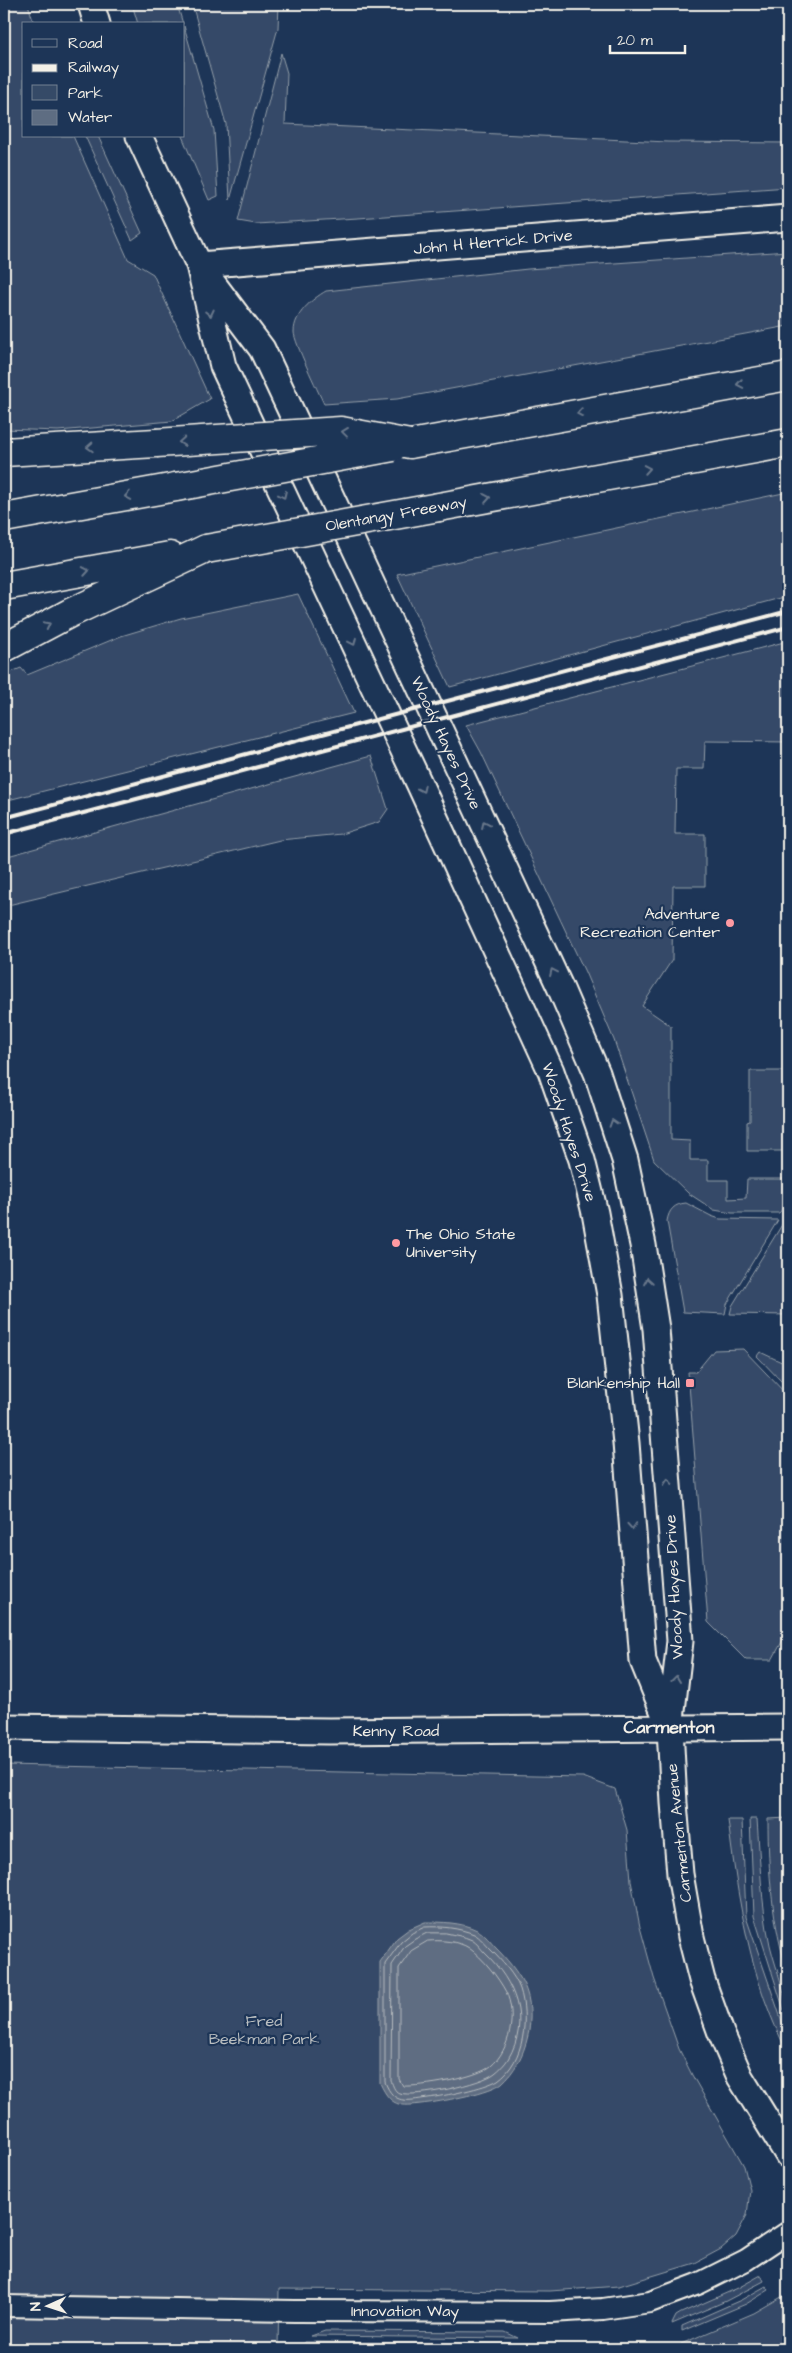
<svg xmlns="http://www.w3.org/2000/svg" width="792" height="2353" viewBox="0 0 792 2353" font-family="'Architects Daughter',sans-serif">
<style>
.green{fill:#354a67;stroke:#949ea8}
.water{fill:#5e6d82;stroke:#9aa2ab}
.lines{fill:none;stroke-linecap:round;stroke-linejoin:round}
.shore{stroke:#b8bcbf;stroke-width:1}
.minor-casing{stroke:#f4f1e8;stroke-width:24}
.tertiary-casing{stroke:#f4f1e8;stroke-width:29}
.motorway-casing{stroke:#f4f1e8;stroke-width:31}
.minor{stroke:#1d3557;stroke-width:20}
.tertiary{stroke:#1d3557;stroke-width:25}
.motorway{stroke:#1d3557;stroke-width:28}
.rail{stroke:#f4f1e8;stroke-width:4}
.motorway-bridge-casing{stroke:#f4f1e8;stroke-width:31;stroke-linecap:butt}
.motorway-bridge{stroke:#1d3557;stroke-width:28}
.oneway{stroke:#68778a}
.poi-dot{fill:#ff9aa2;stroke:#1d3557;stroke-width:2}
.labels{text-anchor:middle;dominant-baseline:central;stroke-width:4.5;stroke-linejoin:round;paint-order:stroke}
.street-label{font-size:16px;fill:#f4f1e8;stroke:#1d3557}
.poi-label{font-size:16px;fill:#f4f1e8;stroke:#1d3557;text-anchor:end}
.park-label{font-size:16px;fill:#bbbfc1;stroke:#1d3557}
.neighbourhood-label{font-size:18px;font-weight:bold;fill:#f4f1e8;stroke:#1d3557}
</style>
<rect width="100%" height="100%" fill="#1d3557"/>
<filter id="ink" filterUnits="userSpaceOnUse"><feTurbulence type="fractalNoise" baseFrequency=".02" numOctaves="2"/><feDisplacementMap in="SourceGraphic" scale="10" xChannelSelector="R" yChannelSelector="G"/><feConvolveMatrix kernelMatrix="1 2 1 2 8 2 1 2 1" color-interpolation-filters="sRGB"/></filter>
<g filter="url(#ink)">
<!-- green -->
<path class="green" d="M4,4H28L34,24H24V136H73L128,259L153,274L210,399L172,421L58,431L4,429Z
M132,4H177L183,24H138Z
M192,4H279L278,28L230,200L226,124Z
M184,26L214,130L218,196L209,200L182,136H184Z
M281,53L287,73L285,124L668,142L788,143V187L358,218L256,224L238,221Z
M85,136H98L142,233L132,240Z
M788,251V326L397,399L324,404C318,391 294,342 294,332C294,314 312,299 326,291L528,269Z
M788,492V596L450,687L397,574Z
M298,594L354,713L4,801V675L21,668L27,675L121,636L181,618Z
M788,641V742L705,741L704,769H676L675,834H705V886H673L672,960L642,1006L671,1026V1140L690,1141V1160H708V1180H728V1199L746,1198L747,1179H785L786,1181V1205L779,1213H732L714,1210L688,1193L654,1160L614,1040L585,972L481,752L466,725Z
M371,756L388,809L379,822L341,834L280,840L4,906V857Z
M750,1071H787L786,1151H747V1122L750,1121Z
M686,1203L711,1216L720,1219L778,1220L727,1304L725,1314L683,1312L667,1221C669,1210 674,1204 686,1203Z
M783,1223L786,1229V1302L788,1303V1315L730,1314L732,1306Z
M743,1349L788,1396V1631L772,1660H746L708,1622L688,1372H696L714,1350Z
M760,1352L788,1365V1376L782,1382L757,1356Z
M4,1765L583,1777L615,1789L627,1830L631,1881L640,1927L654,1978L679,2049L692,2075L744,2166L750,2190L747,2215L736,2236L721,2249L695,2263L619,2286L550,2291L279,2289L278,2349H4Z
M788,1818V1973C772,1924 768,1870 768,1819Z
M750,1819H757C760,1861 761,1903 770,1945C776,1970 788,1997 788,2023L754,1916Z
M728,1820H742L746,1917L788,2039V2053C750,1981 738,1900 728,1820Z
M761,2275L764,2281L726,2301L672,2324L676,2316L681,2313L738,2288Z
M766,2286L769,2290L746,2304L682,2331V2326L741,2300Z
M785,2295H788V2349H681V2344L754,2313Z
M325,2331L505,2332L518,2338L311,2336Z
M304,2342L514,2344V2349H303Z"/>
<!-- water -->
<path class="water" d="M425,1922C441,1922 461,1922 477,1930C484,1933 491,1943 496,1948C506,1958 518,1972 524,1985C538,2015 527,2061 502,2083C491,2092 445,2101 429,2103C403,2106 392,2110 380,2083V1962L397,1938L409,1929Z"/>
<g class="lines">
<!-- shore -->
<path class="shore" d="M425,1927C441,1926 459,1928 474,1934C480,1937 486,1945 491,1950C501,1960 515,1975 520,1989C529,2017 525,2061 498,2080C485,2088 444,2096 428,2098C406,2101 394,2105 385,2082V1964L401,1942L412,1933Z
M446,1933C454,1935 464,1936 472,1940C477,1943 481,1949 485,1953C515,1982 531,2020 508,2059C505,2064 499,2070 495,2073C482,2084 416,2098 399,2093C394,2091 393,2085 391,2081L392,1965L405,1946L415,1939L427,1933Z
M428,1941C440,1940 459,1941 469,1948C483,1958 498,1977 506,1992C517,2014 510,2050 491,2066C477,2078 421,2087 403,2086L399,2079V1968L411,1951Z"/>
<!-- minor casing -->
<g class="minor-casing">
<path id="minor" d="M4,2306L295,2311L550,2312L603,2309L650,2302L698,2284L746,2260L788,2232"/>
</g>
<!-- tertiary casing -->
<g class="tertiary-casing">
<path id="tertiary" d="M91,4L97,24
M139,136L199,265L223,366L419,783L551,1071L582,1160L595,1213L610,1295L626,1443L643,1661L669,1725
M199,265L262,349L560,987L597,1073L625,1160L643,1245L656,1329L680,1641L670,1728L674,1803L680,1874L691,1937L702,1980L721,2033L740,2077L788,2155
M199,265L788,218
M4,1727L329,1731L788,1727"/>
</g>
<!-- motorway casing -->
<g class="motorway-casing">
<path id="motorway" d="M410,444L788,376
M4,452L156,443
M439,507L788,443
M4,518L176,487
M4,586L170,556
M4,648L70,613L206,549"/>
</g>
<!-- minor -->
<use href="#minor" class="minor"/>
<!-- tertiary -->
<use href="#tertiary" class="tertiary"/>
<!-- motorway -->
<use href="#motorway" class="motorway"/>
<!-- rail -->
<path class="rail" d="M4,818L788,611
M4,834L788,627"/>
<!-- motorway-bridge casing -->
<g class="motorway-bridge-casing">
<path id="motorway-bridge" d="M156,443L341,431L410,444
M176,487L393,447
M206,549L439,507"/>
</g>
<!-- motorway-bridge -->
<use href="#motorway-bridge" class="motorway-bridge"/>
</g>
<!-- one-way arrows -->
<defs><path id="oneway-chevron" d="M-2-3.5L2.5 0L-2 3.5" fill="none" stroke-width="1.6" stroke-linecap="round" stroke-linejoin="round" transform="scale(1.25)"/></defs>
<g class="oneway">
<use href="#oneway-chevron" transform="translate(210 313) rotate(77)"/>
<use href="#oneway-chevron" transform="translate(740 384) rotate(170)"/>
<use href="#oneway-chevron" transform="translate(580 413) rotate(170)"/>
<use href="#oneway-chevron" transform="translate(345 432) rotate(-173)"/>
<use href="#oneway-chevron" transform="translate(182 442) rotate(176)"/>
<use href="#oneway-chevron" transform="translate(90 447) rotate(177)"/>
<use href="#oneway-chevron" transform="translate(647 469) rotate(-10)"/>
<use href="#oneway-chevron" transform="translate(283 495) rotate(65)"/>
<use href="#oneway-chevron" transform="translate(128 496) rotate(170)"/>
<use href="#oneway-chevron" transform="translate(487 498) rotate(-10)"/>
<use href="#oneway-chevron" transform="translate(86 571) rotate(-10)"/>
<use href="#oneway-chevron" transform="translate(47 625) rotate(-27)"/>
<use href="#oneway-chevron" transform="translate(353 642) rotate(65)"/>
<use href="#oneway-chevron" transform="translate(422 789) rotate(65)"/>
<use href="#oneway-chevron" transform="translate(485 824) rotate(-115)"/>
<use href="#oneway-chevron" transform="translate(553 972) rotate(-115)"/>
<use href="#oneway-chevron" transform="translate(613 1123) rotate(-108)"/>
<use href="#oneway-chevron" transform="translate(648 1281) rotate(-99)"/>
<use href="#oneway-chevron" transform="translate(668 1482) rotate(-95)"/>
<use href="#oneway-chevron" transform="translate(632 1526) rotate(86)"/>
<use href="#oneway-chevron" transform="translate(676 1679) rotate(-83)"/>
</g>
</g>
<!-- markers -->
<g class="poi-dot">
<circle cx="730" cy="923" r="5"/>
<circle cx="396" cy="1243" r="5"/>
<rect x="685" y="1378" width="10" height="10" rx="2.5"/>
</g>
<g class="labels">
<!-- street labels -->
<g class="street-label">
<text transform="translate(493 242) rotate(-5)">John H Herrick Drive</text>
<text transform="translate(396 514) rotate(-10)">Olentangy Freeway</text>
<text transform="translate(446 743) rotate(65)">Woody Hayes Drive</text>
<text transform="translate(569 1132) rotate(72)">Woody Hayes Drive</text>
<text transform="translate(674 1587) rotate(-93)">Woody Hayes Drive</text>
<text x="396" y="1731">Kenny Road</text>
<text transform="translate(679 1833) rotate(-96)">Carmenton Avenue</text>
<text x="405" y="2311">Innovation Way</text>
</g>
<!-- poi labels -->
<g class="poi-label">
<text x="720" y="914">Adventure<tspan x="720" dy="18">Recreation Center</tspan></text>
<text x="406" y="1234" text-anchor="start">The Ohio State<tspan x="406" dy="18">University</tspan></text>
<text x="680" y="1383">Blankenship Hall</text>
</g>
<!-- park labels -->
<g class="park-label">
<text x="264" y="2021">Fred<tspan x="264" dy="18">Beekman Park</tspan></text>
</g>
<!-- neighbourhood labels -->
<g class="neighbourhood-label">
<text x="669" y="1727">Carmenton</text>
</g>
</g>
<!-- margin -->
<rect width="792" height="2353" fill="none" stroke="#1d3557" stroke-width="20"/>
<rect x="10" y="10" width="772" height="2333" fill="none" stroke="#f4f1e8" stroke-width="2" filter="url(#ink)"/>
<!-- legend -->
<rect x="22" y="22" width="162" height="115" fill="#1d3557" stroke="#738091"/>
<rect x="32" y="39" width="25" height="8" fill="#1d3557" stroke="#738091"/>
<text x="68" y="48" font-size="15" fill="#f4f1e8">Road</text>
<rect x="32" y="64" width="25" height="8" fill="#f4f1e8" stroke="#738091"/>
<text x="68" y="72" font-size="15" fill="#f4f1e8">Railway</text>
<rect x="32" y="85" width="25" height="15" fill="#354a67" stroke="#738091"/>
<text x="68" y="98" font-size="15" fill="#f4f1e8">Park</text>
<rect x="32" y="110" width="25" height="15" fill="#5e6d82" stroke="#738091"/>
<text x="68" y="122" font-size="15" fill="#f4f1e8">Water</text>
<!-- north arrow -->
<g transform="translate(48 2306) rotate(267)" stroke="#1d3557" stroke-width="4" paint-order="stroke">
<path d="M0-4L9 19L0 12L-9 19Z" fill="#f4f1e8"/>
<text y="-8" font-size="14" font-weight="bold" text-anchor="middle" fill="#f4f1e8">N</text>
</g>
<!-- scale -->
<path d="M610 45v8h75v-8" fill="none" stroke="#f4f1e8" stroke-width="2.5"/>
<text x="617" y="45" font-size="15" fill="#f4f1e8" stroke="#1d3557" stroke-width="4" paint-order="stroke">20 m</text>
</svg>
